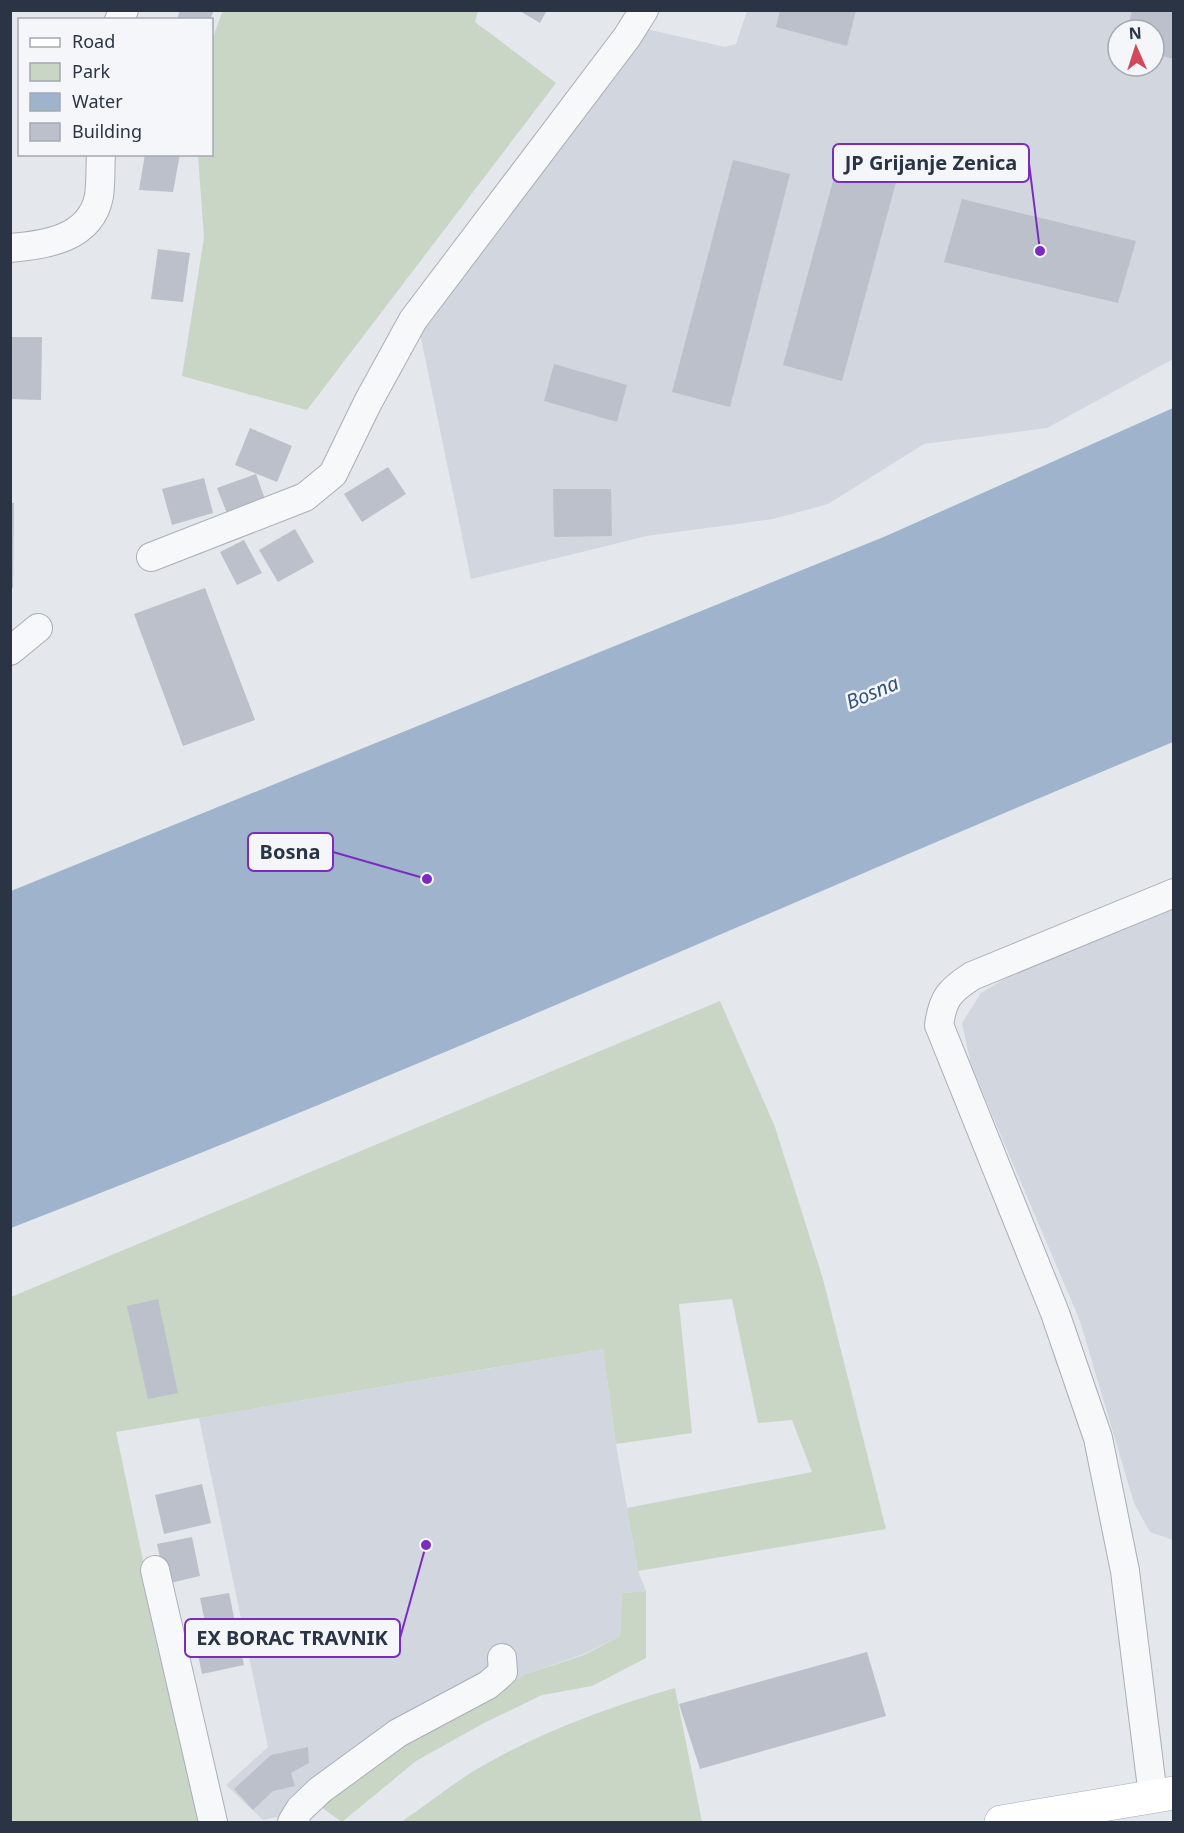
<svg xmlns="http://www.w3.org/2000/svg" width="1184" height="1833" viewBox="0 0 1184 1833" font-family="'Noto Sans',sans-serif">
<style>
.built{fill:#d2d6de;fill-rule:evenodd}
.green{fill:#c9d6c5}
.water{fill:#9fb4cc}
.building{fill:#bbc0ca}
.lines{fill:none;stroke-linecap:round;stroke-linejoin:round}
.minor-casing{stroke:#a9aeb7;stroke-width:30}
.major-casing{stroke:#a3abb8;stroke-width:34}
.minor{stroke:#f7f8fa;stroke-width:28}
.major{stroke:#fff;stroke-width:33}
.labels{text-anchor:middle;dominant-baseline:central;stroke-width:5;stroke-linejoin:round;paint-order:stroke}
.water-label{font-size:20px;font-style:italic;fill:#34527a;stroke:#f4f6f9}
.leader{fill:none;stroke:#7b2cbf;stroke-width:2}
.callout-dot{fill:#7b2cbf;stroke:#f4f6f9;stroke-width:2}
.callout{fill:#f4f6f9;stroke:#7b2cbf;stroke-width:2}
.callout-label{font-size:20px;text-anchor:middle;font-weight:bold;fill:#2b3445}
</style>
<rect width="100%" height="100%" fill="#e4e7ec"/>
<!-- built -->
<path class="built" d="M747,11H1173V359L1047,428L924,444L828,504L773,519L647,536L471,579L418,324L629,25L725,47L736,44ZM1118,30H1154V66H1118Z
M1173,908V1540L1150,1532L1134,1503L1080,1321L971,1065L962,1023L981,993L1006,978Z
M603,1349L616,1444L638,1571L646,1591L622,1593L620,1636L584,1654L526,1674L482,1697L321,1807L263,1820L226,1785L268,1747L199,1418Z"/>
<!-- green -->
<path class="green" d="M223,10L478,11L475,22L556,83L307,410L182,376L204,238L198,155L212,154V40Z
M720,1001L775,1127L823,1279L886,1529L638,1571L627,1508L812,1472L792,1420L758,1423L732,1299L679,1304L692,1433L616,1444L603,1349L116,1432L198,1822H11V1297Z
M646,1591V1658L592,1686L542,1695L484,1723L416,1761L342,1822L321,1807L376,1758L482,1697L526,1674L584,1655L620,1636L622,1593Z
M675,1688L702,1822H401C425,1806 448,1787 472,1772C535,1734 605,1708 675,1688Z"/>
<!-- water -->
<path class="water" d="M1173,408V742C786,903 403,1077 11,1228V891L886,536Z"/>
<!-- building -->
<path class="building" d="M180,10H214L210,20H177Z
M518,10H547L540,23Z
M780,10H856L847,46L776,27Z
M1132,10H1174V59L1154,54V30H1127Z
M145,154H180L173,192L139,190Z
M839,159L898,175L842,381L783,365Z
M733,160L790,174L730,407L672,392Z
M962,199L1136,241L1118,303L944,262Z
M158,249L190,253L183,302L151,299Z
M10,337H42L41,400L10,399Z
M554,364L627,385L617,422L544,401Z
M250,428L292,446L277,482L235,465Z
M388,467L406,494L362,522L344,494Z
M256,474L266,502L228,516L217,488Z
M204,478L213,513L172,525L162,489Z
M553,489H611L612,536L554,537Z
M10,503H14L13,588H10Z
M295,529L314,562L278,582L259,550Z
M244,540L262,573L237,585L220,552Z
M205,588L255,720L183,746L134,614Z
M158,1299L178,1393L148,1399L127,1306Z
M202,1484L211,1523L164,1534L155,1495Z
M192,1537L200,1576L166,1584L157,1544Z
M229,1593L244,1665L202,1674L194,1635L207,1632L200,1598Z
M867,1652L886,1716L700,1769L679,1704Z
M308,1747L309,1763L291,1773L295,1786L273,1791L253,1810L234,1789L271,1755Z"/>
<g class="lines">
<!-- minor casing -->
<g class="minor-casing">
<path id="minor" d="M119,20L124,10
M10,248C45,245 91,239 99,196C101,183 100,168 101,154
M151,557L305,497L333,474L368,402L413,320L627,37L644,10
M10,651L38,628
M155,1570L213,1822
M1153,1796L1125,1571L1098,1438L1055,1313L939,1025C943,998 949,991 972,976L1174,893
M292,1822L300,1809L320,1790L398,1733L488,1685L503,1672L502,1658"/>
</g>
<!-- major casing -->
<g class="major-casing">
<path id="major" d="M1001,1822L1174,1793"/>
</g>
<!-- minor -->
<use href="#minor" class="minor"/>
<!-- major -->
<use href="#major" class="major"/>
</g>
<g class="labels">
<!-- water labels -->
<g class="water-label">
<text transform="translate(872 692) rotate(-23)">Bosna</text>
</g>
</g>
<!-- callouts -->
<path class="leader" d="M1040 251L1029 163M427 879L333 852M426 1545L400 1638"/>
<g class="callout-dot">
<circle cx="1040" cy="251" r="6"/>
<circle cx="427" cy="879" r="6"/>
<circle cx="426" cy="1545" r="6"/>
</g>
<g class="callout">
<rect x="833" y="144" width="196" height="38" rx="6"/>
<rect x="248" y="833" width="85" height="38" rx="6"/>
<rect x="185" y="1619" width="215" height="38" rx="6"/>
</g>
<g class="callout-label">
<text x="931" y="170">JP Grijanje Zenica</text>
<text x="290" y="859">Bosna</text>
<text x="292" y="1645">EX BORAC TRAVNIK</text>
</g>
<!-- border -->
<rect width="1184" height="1833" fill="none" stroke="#2b3445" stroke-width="24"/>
<!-- legend -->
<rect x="18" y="18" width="195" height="138" fill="#f4f6f9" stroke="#a4a8b1" stroke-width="1.5"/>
<rect x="30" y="38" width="30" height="9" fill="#ffffff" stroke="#a4a8b1" stroke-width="1.5"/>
<text x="72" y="48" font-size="18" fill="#2b3445">Road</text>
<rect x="30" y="63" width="30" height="18" fill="#c9d6c5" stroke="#a4a8b1" stroke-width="1.5"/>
<text x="72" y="78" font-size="18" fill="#2b3445">Park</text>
<rect x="30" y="93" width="30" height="18" fill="#9fb4cc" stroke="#a4a8b1" stroke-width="1.5"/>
<text x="72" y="108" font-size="18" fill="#2b3445">Water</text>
<rect x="30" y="123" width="30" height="18" fill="#bbc0ca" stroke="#a4a8b1" stroke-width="1.5"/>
<text x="72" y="138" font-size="18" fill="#2b3445">Building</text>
<!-- north arrow -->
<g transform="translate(1136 48) rotate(357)"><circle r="28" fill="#f4f6f9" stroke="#a4a8b1" stroke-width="1.5"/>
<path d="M0-4.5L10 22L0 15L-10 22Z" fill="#d1495b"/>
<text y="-9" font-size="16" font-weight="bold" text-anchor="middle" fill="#2b3445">N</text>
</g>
</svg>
